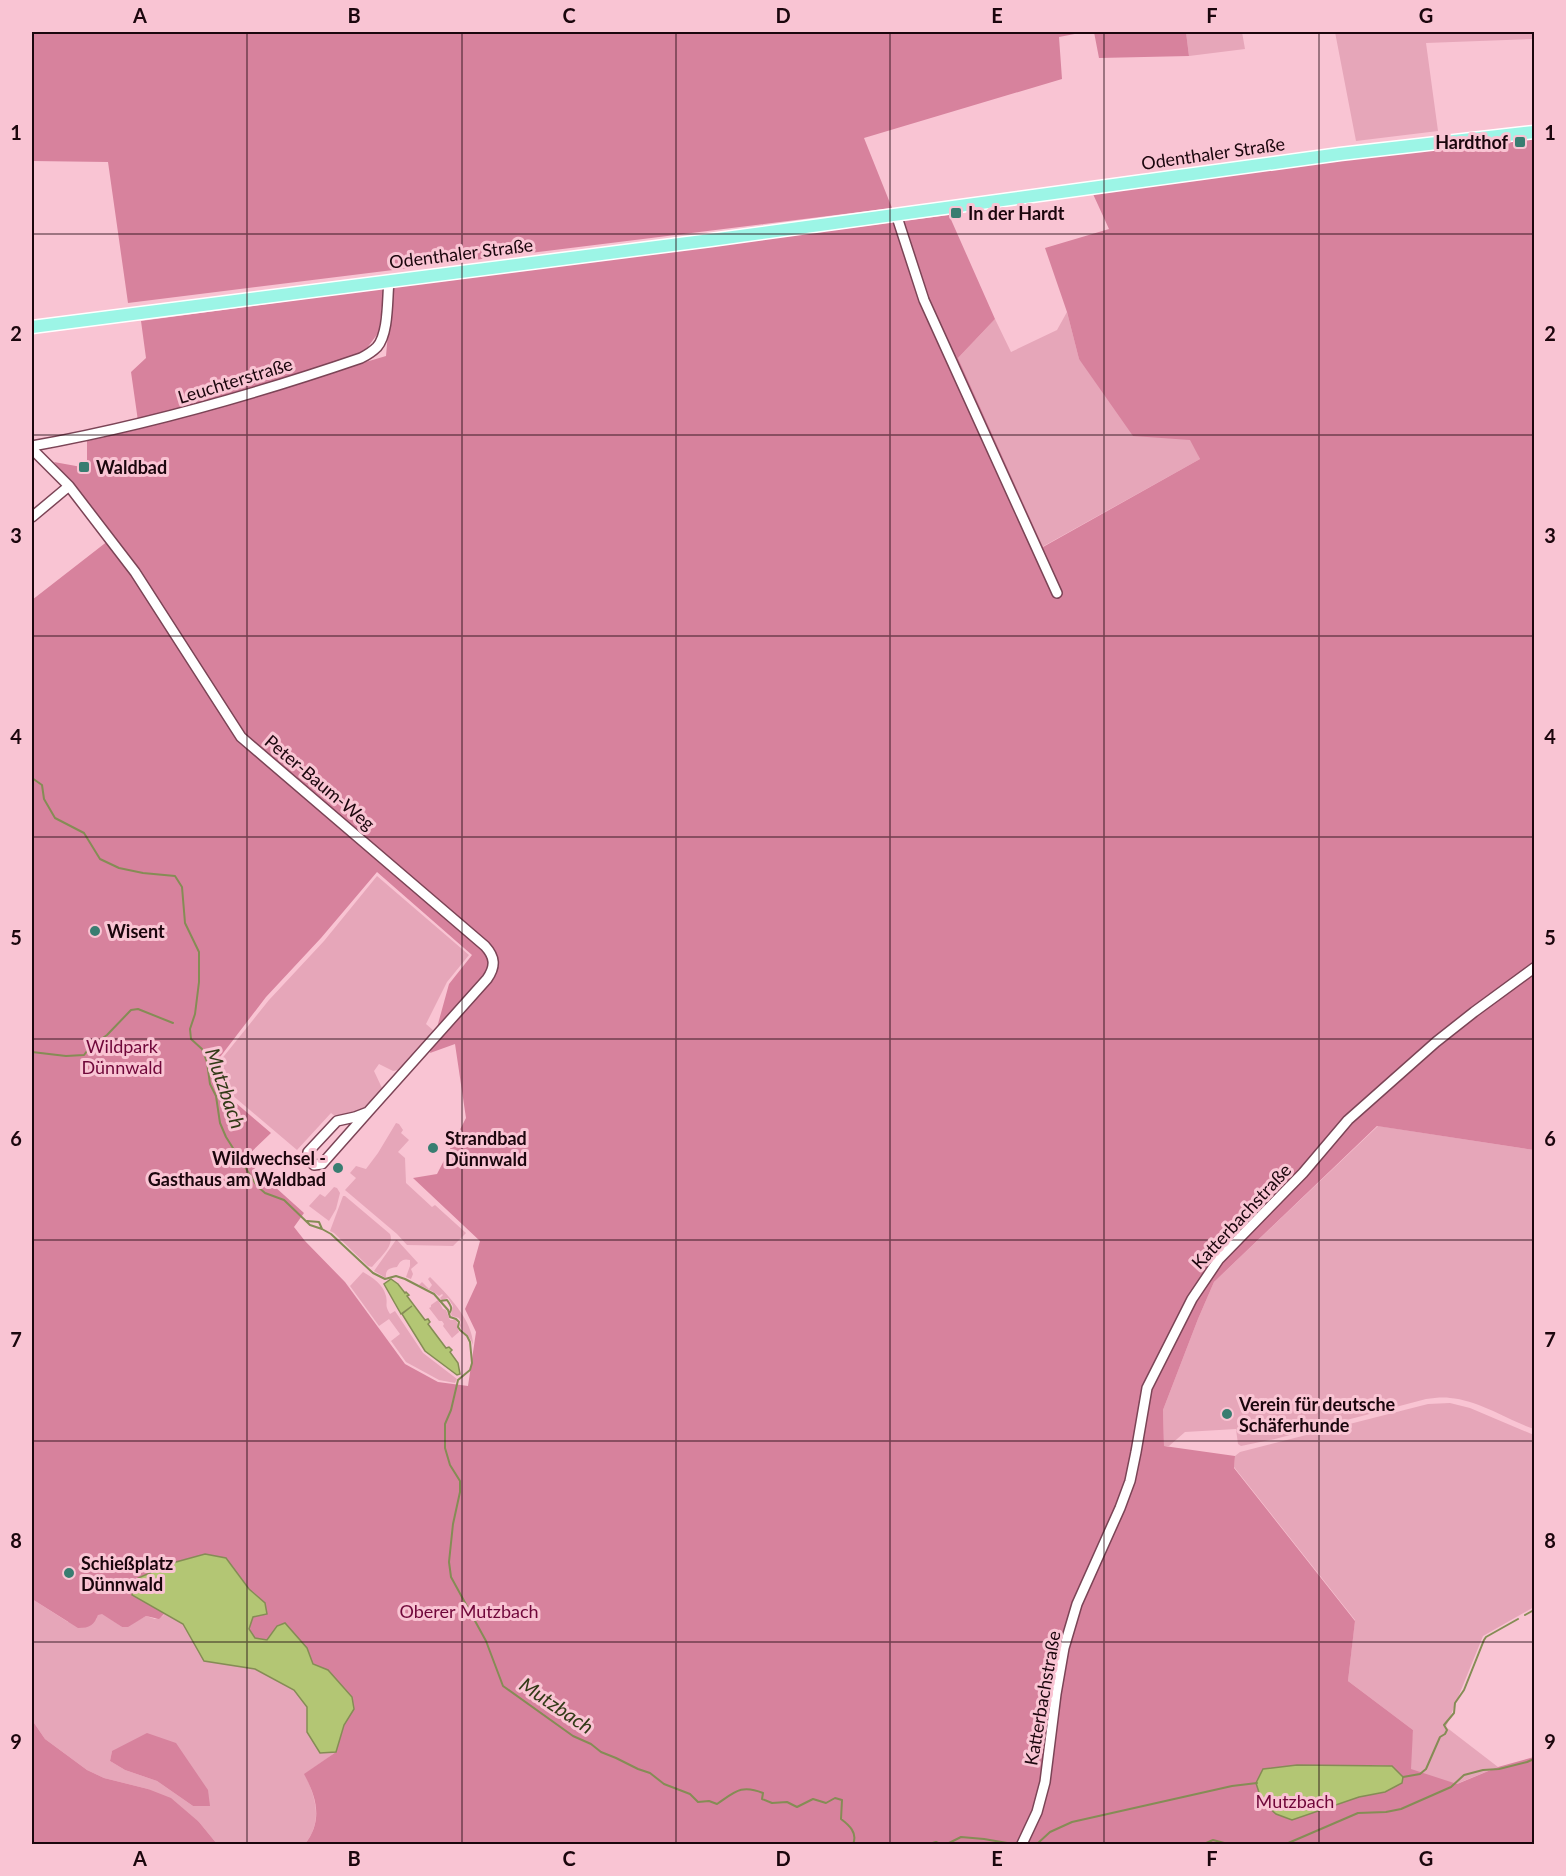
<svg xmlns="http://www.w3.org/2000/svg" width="1566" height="1876" viewBox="0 0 1566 1876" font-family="Lato,sans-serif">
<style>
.green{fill:#e6a6b9;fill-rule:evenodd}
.forest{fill:#d7829d;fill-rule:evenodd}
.water{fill:#b3c674;stroke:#858c55;stroke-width:1.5}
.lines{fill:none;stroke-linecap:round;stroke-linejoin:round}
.stream{stroke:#858c55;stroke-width:2}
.minor-casing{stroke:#7b4456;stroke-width:12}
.major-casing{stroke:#fff;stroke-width:15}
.minor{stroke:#fff;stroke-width:9}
.major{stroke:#9cf5e6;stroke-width:12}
.grid{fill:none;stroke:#1b060d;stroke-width:1.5;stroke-opacity:0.55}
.poi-dot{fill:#397d71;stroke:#f9c4d3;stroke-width:2}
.labels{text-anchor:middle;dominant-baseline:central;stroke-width:6;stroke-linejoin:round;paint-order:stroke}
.poi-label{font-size:18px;font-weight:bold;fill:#1b060d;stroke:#f9c4d3;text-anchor:start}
.street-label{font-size:18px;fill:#1b060d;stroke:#f9c4d3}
.park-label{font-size:18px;fill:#70073a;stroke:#f9c4d3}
.water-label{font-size:20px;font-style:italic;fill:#323a17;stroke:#f9c4d3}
.neatline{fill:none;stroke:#1b060d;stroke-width:2}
.grid-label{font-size:20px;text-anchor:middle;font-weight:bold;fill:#1b060d}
</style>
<rect width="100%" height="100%" fill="#f9c4d3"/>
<!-- green -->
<path class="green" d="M1186,32H1242L1245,49L1189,56Z
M1335,32H1534V39L1426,43L1438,131L1356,141Z
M1067,312L1079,359L1191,440L1200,459L1042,547L958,358L995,319L1011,352L1057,330Z
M377,876L469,955L447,982L426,1024L434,1031L398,1070L393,1071L379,1064L374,1071L382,1088C370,1107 359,1114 336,1117L331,1113L297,1150L225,1089L220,1061L269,1000L324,941Z
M396,1123L399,1124L403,1130L401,1133L409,1140L398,1152L405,1158L406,1183L432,1207L435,1205L466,1233L453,1246L407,1245L397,1234L345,1190L356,1178L350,1173L356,1166L366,1169L378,1153Z
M1378,1126L1534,1150V1429C1508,1420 1478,1400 1450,1398C1443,1397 1434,1398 1426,1399L1275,1439L1241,1446L1238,1444L1236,1429L1185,1432L1169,1446H1164L1163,1410L1198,1319L1214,1282Z
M334,1187L337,1188L340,1193L336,1209L329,1221L309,1206L320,1194L325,1197Z
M343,1196H345L390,1234C395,1246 379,1258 372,1267L368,1266L334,1233L330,1231Z
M396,1240H397L418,1263L411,1269L413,1274L411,1279L406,1277L410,1266V1260C403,1258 400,1261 397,1267C390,1268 385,1269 386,1278L374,1271Z
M363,1272C373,1278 383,1284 386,1296C388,1305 384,1304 390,1314L395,1311L423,1353L457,1379L455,1383L439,1380L406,1362L391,1341L400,1334L389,1319L379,1326L350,1286Z
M430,1277C447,1294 473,1320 473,1345C470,1335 464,1334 460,1326L461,1322L459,1318L452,1316L451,1314L453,1306L448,1298L442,1300L440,1298L443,1295L442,1294L439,1296L432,1291L419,1285L422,1282L429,1289L432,1285L428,1279Z
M438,1300L443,1309L446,1310L450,1320H456C458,1324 457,1328 459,1332L452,1338L443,1326L444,1324L442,1321H439L429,1308L431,1307V1305Z
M1450,1403L1470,1408L1534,1435V1607L1483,1636L1446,1727L1498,1767L1461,1782L1404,1812L1413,1730L1348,1681L1355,1620L1234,1467L1235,1456L1240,1452L1428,1404Z
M32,1599L68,1622L96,1620L98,1614L102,1613L122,1627L128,1626L146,1616L155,1619L163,1616L165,1613L183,1624L204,1661L255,1669L294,1690L307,1707V1732L336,1752L305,1774C316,1799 323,1821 305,1844H217L199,1822L148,1789L104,1778L87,1770L45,1739L32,1720ZM112,1751L210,1806H193L157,1781L125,1770L110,1761Z"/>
<!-- forest -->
<path class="forest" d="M32,32H1085L1059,37L1062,79L864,138L892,208L128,303L108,162L32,161Z
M1094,32H1186L1189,56L1099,58Z
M1534,134V1150L1377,1126L1214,1282L1198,1319L1163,1410L1164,1446L1235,1456L1234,1468L1355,1621L1348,1681L1413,1730L1411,1769L1457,1784L1498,1767L1534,1757V1844H305C323,1821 317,1798 304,1774L336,1752L344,1725L354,1709L328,1670L313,1664L307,1648L277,1626L267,1640L255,1638L248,1629L253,1617L265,1603L249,1589L226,1558L205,1554L176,1562L138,1578L132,1595L165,1613L159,1619L146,1616L128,1627H122L102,1614L98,1615C94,1625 90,1628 78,1628L32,1599V600L113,537L54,462L87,468V441L139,429L386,356L392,287L949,215L995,319L958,358L1043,547L1200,459L1190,440L1133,436L1079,359L1067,312L1045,248L1109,229L1093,194ZM377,872L472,955L449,984L430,1053L455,1044L466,1118L437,1174L413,1178L480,1241L473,1266L477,1283L465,1309L476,1332L468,1386L438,1382L405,1364L345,1282L305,1241L294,1227L304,1213L244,1159L271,1133L222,1091L217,1061L266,997L321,938ZM1374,1765L1392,1766L1385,1792L1359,1797L1349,1766Z
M384,288L379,332L364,352L316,369L138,421L131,372L146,358L141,321Z
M32,1720L45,1739L87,1770L104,1778L148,1789L171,1798L199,1822L217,1844H32Z
M147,1733L176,1743L208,1790L210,1806H193L157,1781L125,1770L110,1761L112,1751Z"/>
<!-- water -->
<path class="water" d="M391,1279L398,1284L405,1293L406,1292L409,1295L407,1296L425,1320L428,1319L430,1322L428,1324L446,1348L449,1347L452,1350L450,1352L458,1363L460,1374L457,1375L425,1351L402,1314L412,1306L401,1314L384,1284Z
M205,1554L226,1558L249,1589L265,1603L267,1614L253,1617L249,1629L255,1638L267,1640L277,1626L285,1623L307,1648L313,1664L328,1670L352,1697L354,1709L344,1725L336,1752L320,1753L307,1732V1707L294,1690L255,1669L204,1661L183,1624L132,1595L138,1578L176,1562Z
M1297,1765L1392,1766L1403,1777L1402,1783L1385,1792L1359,1797L1292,1820L1276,1814L1262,1802L1256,1783L1263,1769Z"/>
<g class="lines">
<!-- stream -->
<path class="stream" d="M32,778L42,785L44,799L55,818L84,833L100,859L119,868L143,873L175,876L182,887L185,923L199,952V982L195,1014L190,1029L191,1039L202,1049L207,1062L210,1084L216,1096L220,1123L226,1137L257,1186L265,1193L284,1200L310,1225L322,1229L331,1234L373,1273L385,1279L396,1276L405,1279L434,1294L448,1310L450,1317L456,1319L459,1322L458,1327L460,1330L467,1336L470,1342L472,1363L470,1370L458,1380L451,1410L445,1424V1448L450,1465L460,1481V1492L453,1524L449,1562L451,1577L486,1641L503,1686L573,1736L591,1744L601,1752L616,1758L638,1769L650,1773L664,1784L690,1794L698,1802L709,1801L717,1804C735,1792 741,1784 763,1793L762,1799L772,1803L787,1802L797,1807L813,1799L826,1803L835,1798L842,1800L841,1819C849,1825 858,1833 853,1844
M32,1052L66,1056L84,1055L90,1047L107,1035L131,1010L138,1009L173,1023
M307,1221L319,1222L322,1229
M440,1301L447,1300C451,1306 453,1308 449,1314
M1525,1615L1534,1610
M1403,1777L1420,1774L1426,1769L1440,1737L1445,1734L1447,1730L1444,1725L1454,1713L1455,1703L1464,1690L1484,1640L1486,1637L1518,1619
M929,1844L936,1842L940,1844
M947,1844L961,1837L984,1839L1013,1844
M1037,1844L1050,1832L1072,1822L1232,1786L1257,1783
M1204,1844L1213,1840L1228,1844
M1286,1844L1358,1813L1386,1812L1401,1809L1451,1787L1464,1775L1483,1770L1499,1769L1527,1762L1534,1759"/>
<!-- minor casing -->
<g class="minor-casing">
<path id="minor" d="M896,214L924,300L1057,593
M32,446C143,426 253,395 361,358C367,355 372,352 377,347C389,333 387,299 389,281
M32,449L69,486L135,572L241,737L485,946C495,957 496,966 487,979L368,1112
M32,517L69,486
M368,1112L322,1164L314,1165L310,1161L308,1152L337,1121L355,1117Z
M1022,1844L1037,1812L1045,1782L1056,1694L1064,1648L1077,1604L1120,1508L1130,1481L1136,1452L1147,1388L1192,1299L1219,1259L1303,1173L1348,1120L1436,1042L1474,1012L1534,968"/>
</g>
<!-- major casing -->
<g class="major-casing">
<path id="major" d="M32,327L711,240L1340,154L1534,132"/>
</g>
<!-- minor -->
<use href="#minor" class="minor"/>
<!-- major -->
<use href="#major" class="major"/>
</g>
<!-- grid -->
<path class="grid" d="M247,32V1844M462,32V1844M676,32V1844M890,32V1844M1104,32V1844M1319,32V1844M32,234H1534M32,435H1534M32,636H1534M32,837H1534M32,1039H1534M32,1240H1534M32,1441H1534M32,1642H1534"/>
<!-- markers -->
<g class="poi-dot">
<rect x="1514" y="136" width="12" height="12" rx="3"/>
<rect x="950" y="207" width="12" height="12" rx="3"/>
<rect x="78" y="461" width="12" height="12" rx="3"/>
<circle cx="95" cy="931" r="6"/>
<circle cx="433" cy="1148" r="6"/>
<circle cx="338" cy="1168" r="6"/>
<circle cx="1227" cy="1414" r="6"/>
<circle cx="69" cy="1573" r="6"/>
</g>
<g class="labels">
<!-- poi labels -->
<g class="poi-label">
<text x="1508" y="142" text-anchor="end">Hardthof</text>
<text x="968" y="213">In der Hardt</text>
<text x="96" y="467">Waldbad</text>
<text x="107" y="931">Wisent</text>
<text x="445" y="1138">Strandbad<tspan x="445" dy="21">Dünnwald</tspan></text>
<text x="326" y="1158" text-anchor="end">Wildwechsel -<tspan x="326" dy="21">Gasthaus am Waldbad</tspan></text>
<text x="1239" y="1404">Verein für deutsche<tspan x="1239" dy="21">Schäferhunde</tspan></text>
<text x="81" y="1563">Schießplatz<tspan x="81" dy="21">Dünnwald</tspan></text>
</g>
<!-- street labels -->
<g class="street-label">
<text transform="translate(1213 153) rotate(-8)">Odenthaler Straße</text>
<text transform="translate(461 253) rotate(-7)">Odenthaler Straße</text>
<text transform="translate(235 380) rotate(-17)">Leuchterstraße</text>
<text transform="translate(320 782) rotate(40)">Peter-Baum-Weg</text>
<text transform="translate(1241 1216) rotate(-47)">Katterbachstraße</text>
<text transform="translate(1042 1698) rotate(-80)">Katterbachstraße</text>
</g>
<!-- park labels -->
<g class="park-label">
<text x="122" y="1046">Wildpark<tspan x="122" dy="21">Dünnwald</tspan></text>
<text x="469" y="1611">Oberer Mutzbach</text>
<text x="1295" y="1801">Mutzbach</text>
</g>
<!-- water labels -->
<g class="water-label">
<text transform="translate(226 1088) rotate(71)">Mutzbach</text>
<text transform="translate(557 1705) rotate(34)">Mutzbach</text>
</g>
</g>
<!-- border -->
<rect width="1566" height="1876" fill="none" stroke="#f9c4d3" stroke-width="66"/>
<rect x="33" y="33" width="1500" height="1810" class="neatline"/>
<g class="grid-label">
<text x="140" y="23">A</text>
<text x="354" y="23">B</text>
<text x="569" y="23">C</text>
<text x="783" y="23">D</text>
<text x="997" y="23">E</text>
<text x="1212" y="23">F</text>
<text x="1426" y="23">G</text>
<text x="16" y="140">1</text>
<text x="1550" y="140">1</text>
<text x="16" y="341">2</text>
<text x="1550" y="341">2</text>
<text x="16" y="543">3</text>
<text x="1550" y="543">3</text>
<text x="16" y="744">4</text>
<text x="1550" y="744">4</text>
<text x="16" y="945">5</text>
<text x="1550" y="945">5</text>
<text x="16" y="1146">6</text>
<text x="1550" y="1146">6</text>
<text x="16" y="1347">7</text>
<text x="1550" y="1347">7</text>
<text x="16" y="1548">8</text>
<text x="1550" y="1548">8</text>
<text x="16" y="1749">9</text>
<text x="1550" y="1749">9</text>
<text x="140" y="1866">A</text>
<text x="354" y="1866">B</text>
<text x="569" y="1866">C</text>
<text x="783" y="1866">D</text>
<text x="997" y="1866">E</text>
<text x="1212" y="1866">F</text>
<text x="1426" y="1866">G</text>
</g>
</svg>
